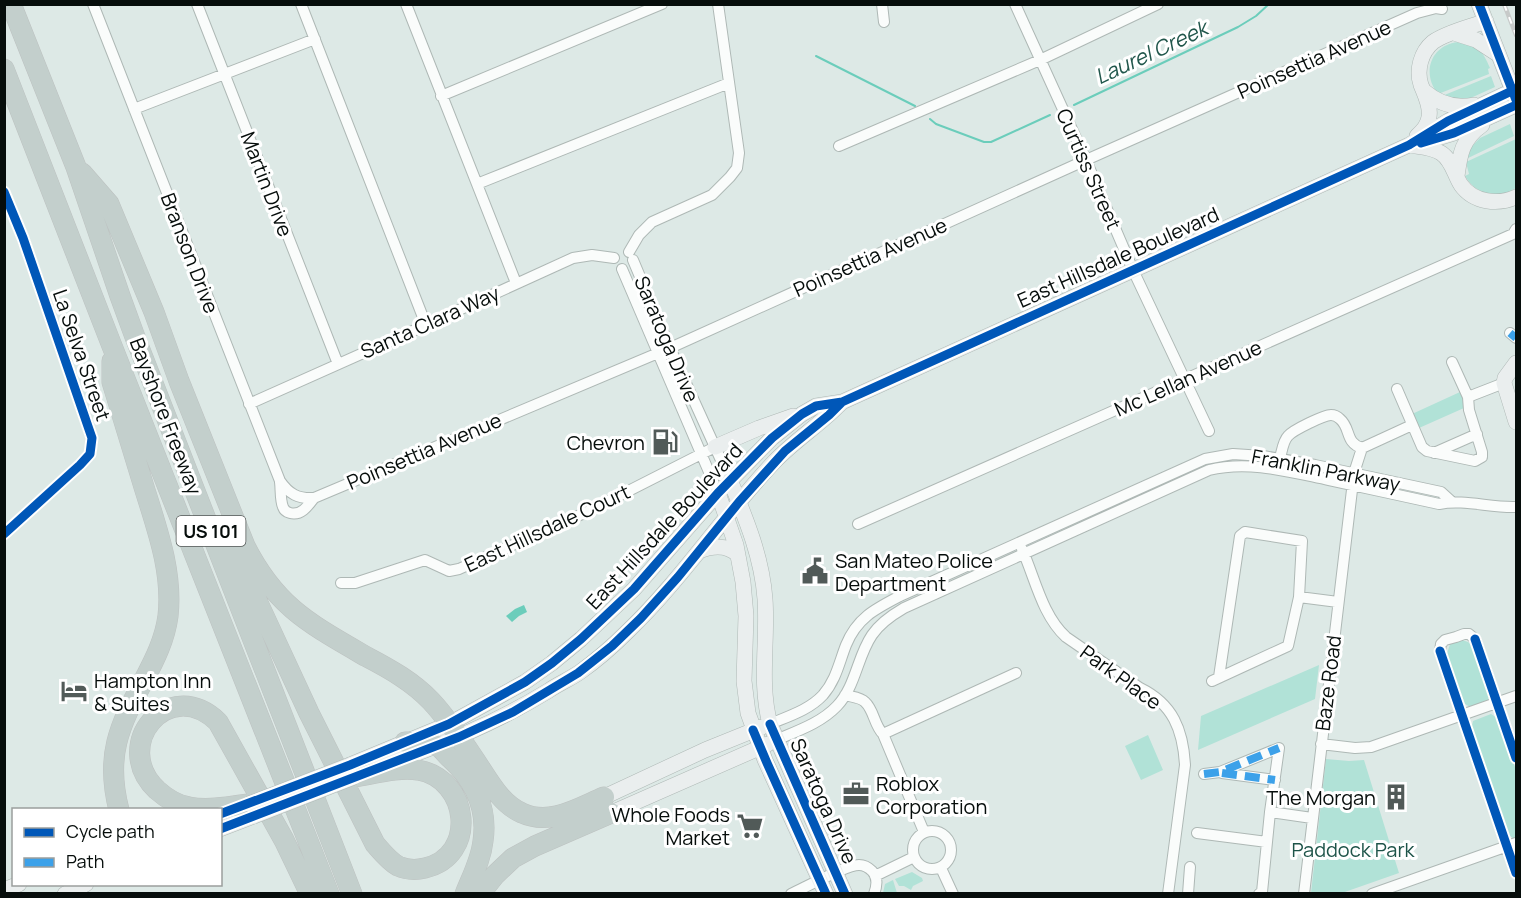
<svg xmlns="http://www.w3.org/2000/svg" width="1521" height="898" viewBox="0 0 1521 898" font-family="Manrope,sans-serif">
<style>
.green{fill:#b1e2d7}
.water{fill:#6bcdbb}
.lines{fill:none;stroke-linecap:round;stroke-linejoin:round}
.stream{stroke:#6bcdbb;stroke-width:2}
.street-casing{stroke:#aeb8b5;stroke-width:12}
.secondary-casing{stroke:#aeb8b5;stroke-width:16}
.highway-casing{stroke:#bdc2c1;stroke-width:21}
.street{stroke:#fafcfb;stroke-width:10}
.secondary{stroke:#eaeeee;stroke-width:15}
.highway{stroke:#c3cfcc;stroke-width:20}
.rail-casing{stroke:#c7cac9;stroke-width:4.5}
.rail{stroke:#fff;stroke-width:2;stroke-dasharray:7;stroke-linecap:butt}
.secondary-bridge-casing{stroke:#aeb8b5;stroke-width:16;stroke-linecap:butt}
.secondary-bridge{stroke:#eaeeee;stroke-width:15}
.quiet{stroke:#3ca1e9;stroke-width:8;stroke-dasharray:15 8;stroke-linecap:butt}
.cycleway-casing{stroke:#fff;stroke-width:13}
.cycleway{stroke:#0057b8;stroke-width:9}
.labels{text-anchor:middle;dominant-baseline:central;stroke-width:6;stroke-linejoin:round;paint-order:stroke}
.shield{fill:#fff;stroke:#515654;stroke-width:1.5}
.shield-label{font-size:18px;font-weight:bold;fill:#060d0b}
.street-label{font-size:20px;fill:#060d0b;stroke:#fff}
.poi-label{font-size:20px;fill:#060d0b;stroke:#fff;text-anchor:end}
.park-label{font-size:20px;fill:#1e5449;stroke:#fff}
.water-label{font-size:21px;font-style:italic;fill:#20564b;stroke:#fff}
</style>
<rect width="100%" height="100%" fill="#dde9e6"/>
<!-- green -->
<path class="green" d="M1458,42C1477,44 1483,51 1490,68L1488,69L1489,74L1438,94C1421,73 1431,45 1458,42Z
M1491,76L1495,87L1464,101L1442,96Z
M1510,124L1514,136L1466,159L1472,146L1480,138Z
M1516,139V188C1498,200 1476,195 1465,176L1469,174L1466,162Z
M1460,392L1465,402L1464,408L1419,428L1412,414Z
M1462,640L1468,642L1473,646L1490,692L1488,701L1470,707L1462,702L1446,657L1450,644Z
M1319,665L1315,699L1198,750L1201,716Z
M1491,714L1499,719L1516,770V838L1514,839L1507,834L1471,730L1473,721Z
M1148,735L1163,770L1141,780L1125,746Z
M1326,759L1349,761L1364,760L1399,873L1342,893H1311Z
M912,872L922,878L923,881L913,886L911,890L904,886H899L895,879Z
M893,880L897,893H883L885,884Z"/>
<!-- water -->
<path class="water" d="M524,605L527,612L519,616L512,622L506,616L515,609Z"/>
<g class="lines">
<!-- stream -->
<path class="stream" d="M816,56L915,106
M1074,105L1238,27L1256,16L1269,4
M930,119L936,124L984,142H991L1050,115"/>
<!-- street casing -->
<g class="street-casing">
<path id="street" d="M93,4L280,481C289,494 298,499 314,498L670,348L1086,160L1417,13L1436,8L1442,9
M197,4L338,364
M301,4L426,325
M406,4L516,283
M882,4L884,22
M1015,4L1086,160L1133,270L1209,431
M441,96L662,4
M134,109L315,39
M839,146L1040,60L1158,4
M477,184L729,83
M4,192L23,238L92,438L90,454L80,465L4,534
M629,252L639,235L652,222L712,195L730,177L737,168L739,153L718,4
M633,260L670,348L730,480
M622,269L718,493
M1510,333L1516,338
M1397,389L1422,447L1427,451L1475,461L1482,457V452L1469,410L1468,397L1452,362
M1468,397L1504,383
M249,404L426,325L573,258L592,255L614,258
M1434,453L1477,434
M1280,458C1282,451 1283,441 1288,436C1293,430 1324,415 1331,415C1335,415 1338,417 1340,419C1351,428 1345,443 1362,448
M280,482C281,489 280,500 283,507C284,510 286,512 290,513C301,516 308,506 314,498
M858,524L1513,234L1516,229
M1022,549C1035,578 1042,615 1066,637L1140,688C1173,704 1183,730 1185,765L1168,894
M341,583H355L425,560L449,571L459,569L589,511L715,447
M1299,597L1338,602
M1212,681L1288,646L1299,597L1302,541L1245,532L1240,536L1219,677
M845,695C851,697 860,697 865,702C874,710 874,725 883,734L924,832
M770,724C789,716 809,710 823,695C836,680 839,663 846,645C857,618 875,609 900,596L1205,459L1233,454L1263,456L1315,465L1441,492L1452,502
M883,734L1016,673
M776,740C797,731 821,723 837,706C856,686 857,657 872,635C880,623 892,615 904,608L1209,470C1249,460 1290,472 1329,480C1366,488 1402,496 1439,504C1464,499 1490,508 1516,507
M1321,744L1355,748L1371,747L1516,696
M1516,758L1475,639L1469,634H1464L1456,637L1445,640L1441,644L1440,651L1516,873
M1222,773L1275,780
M1204,774L1220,772L1279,748L1270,812L1262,892L1259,894
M1270,812L1312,818
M913 850a19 19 0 1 1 38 0a19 19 0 1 1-38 0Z
M1197,833L1267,842
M941,868L953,894
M875,876L914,857
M791,894C806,887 846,865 859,865C863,865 868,867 872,871C878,877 877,886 874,894
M1188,894L1190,867
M1304,894L1354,473L1362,448L1412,425
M1372,894L1516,843"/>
</g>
<!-- secondary casing -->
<g class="secondary-casing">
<path id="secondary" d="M1479,4L1509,81
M1454,33L1476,40L1499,55
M1424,91C1439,104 1455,109 1474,105
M1417,136C1423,130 1428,125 1429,117C1431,106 1425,95 1421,85C1416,70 1421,52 1433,42C1447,32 1470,27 1486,21
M1421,143L1454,133L1516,105
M1409,145C1420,147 1432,147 1441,153C1452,160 1454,174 1461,185C1474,203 1498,205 1516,197
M1457,176C1460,154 1462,139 1482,125
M1516,363L1505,378L1504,383L1516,422
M715,447L759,428L793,416
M730,480C746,519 762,557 765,599C768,641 759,683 770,724L845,894
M718,493L736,545L743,582L746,616L744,681L748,713L765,760L826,894
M699,551C712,546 727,544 738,555
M350,765L449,724L525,682L552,663L581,639L634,589L718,493L772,438L802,414L816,406L842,402L1409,145L1448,121L1516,89
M383,766C443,744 494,724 548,691C558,684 570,679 580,672C597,660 613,646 628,631C682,579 723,516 774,462C795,440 821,424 842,402
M604,797L705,750L762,727
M611,813L768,744
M220,829L254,816
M4,890L19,884
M65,894L86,884"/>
</g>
<!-- highway casing -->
<g class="highway-casing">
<path id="highway" d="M11,4L76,167L120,296L135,337L352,894
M4,69L112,346L329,894
M82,173L109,204L154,312L179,381L245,546C276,607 310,624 367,657C390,669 413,682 431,701C448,719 463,742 477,763C489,781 501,804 522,813C550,826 578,808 604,797
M112,361V382C123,417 133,452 144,487C157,529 173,572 168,616C165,639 155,659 144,680C119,726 105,756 119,810
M231,547L252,590L309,713L375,844C382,852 389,861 398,866C407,870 417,870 425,868C478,856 470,779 418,770C398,767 374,774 354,777
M405,742C415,742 427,741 437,746C442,748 446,755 450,758C474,780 488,808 483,841C481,860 472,876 465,894
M249,804C229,806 209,811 189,807C176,805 166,798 157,790C110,746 168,674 218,722L284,840L310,894
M480,894L495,875L513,858L535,846L611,813"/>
</g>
<!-- street -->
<use href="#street" class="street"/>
<!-- secondary -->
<use href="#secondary" class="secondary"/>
<!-- highway -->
<use href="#highway" class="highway"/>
<!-- rail casing -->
<g class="rail-casing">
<path id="rail" d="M1504,4L1516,35"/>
</g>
<!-- rail -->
<use href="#rail" class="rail"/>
<!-- secondary-bridge casing -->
<g class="secondary-bridge-casing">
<path id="secondary-bridge" d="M1509,81L1516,100
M249,804L350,765
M254,816L354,777"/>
</g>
<!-- secondary-bridge -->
<use href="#secondary-bridge" class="secondary-bridge"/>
<!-- quiet -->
<path class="quiet" d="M1510,333L1516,338
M1222,773L1275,780
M1204,774L1220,772L1279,748"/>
<!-- cycleway casing -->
<g class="cycleway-casing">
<path id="cycleway" d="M1479,4L1516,100
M1421,143L1454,133L1516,105
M4,192L23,238L92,438L90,454L80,465L4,534
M1475,639L1516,758
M1440,651L1516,873
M770,724L845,894
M753,730L767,763L826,894
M220,814L350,765L449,724L525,682L552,663L581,639L634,589L718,493L772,438L802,414L816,406L842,402L1409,145L1448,121L1516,89
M220,829L459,737L513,712L578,673L612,646L641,618L678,577L739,502L785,451L829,415L842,402"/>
</g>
<!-- cycleway -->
<use href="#cycleway" class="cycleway"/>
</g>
<!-- icons -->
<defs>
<g id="fuel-bare" transform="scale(2.07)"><path d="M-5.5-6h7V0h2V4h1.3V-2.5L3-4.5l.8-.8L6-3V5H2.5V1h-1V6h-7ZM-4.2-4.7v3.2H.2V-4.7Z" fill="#515a58" stroke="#fff" stroke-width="2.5" paint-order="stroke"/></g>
<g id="civic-bare" transform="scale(2.07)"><path d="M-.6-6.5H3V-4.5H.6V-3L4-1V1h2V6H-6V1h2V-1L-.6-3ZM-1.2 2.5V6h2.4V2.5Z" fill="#515a58" stroke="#fff" stroke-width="2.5" paint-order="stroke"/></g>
<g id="hotel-bare" transform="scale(2.07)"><path d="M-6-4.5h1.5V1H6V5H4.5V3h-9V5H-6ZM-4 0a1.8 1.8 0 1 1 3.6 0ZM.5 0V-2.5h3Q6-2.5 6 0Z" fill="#515a58" stroke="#fff" stroke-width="2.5" paint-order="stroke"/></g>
<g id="office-bare" transform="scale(2.07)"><path d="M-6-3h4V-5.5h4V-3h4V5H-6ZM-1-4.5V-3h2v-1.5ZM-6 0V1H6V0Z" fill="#515a58" stroke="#fff" stroke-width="2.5" paint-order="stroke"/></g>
<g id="building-bare" transform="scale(2.07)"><path d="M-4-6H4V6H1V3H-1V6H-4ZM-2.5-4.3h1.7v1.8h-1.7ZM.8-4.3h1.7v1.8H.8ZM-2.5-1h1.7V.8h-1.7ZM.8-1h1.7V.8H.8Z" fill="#515a58" stroke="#fff" stroke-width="2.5" paint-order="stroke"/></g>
<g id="supermarket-bare" transform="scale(2.07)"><path d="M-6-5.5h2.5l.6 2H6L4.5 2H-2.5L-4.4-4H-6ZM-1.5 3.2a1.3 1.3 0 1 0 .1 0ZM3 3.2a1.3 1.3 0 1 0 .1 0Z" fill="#515a58" stroke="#fff" stroke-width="2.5" paint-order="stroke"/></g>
</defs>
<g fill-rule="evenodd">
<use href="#fuel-bare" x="665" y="442"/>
<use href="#civic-bare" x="815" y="571"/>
<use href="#hotel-bare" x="74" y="691"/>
<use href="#office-bare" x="856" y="794"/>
<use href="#building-bare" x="1396" y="797"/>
<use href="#supermarket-bare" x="750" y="826"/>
</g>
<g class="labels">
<!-- shield labels -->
<rect class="shield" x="176.5" y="516" width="69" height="30" rx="4.5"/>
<g class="shield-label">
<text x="211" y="531">US 101</text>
</g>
<!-- street labels -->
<g class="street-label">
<text transform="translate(1314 59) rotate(-24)">Poinsettia Avenue</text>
<text transform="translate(1089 169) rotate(66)">Curtiss Street</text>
<text transform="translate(267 184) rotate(69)">Martin Drive</text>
<text transform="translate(190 253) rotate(69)">Branson Drive</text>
<text transform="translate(870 257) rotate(-24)">Poinsettia Avenue</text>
<text transform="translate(1118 257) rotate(-24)">East Hillsdale Boulevard</text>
<text transform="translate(430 322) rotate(-24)">Santa Clara Way</text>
<text transform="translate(667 339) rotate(67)">Saratoga Drive</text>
<text transform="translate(82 355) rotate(71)">La Selva Street</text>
<text transform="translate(1188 378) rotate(-24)">Mc Lellan Avenue</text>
<text transform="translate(166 416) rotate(69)">Bayshore Freeway</text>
<text transform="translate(424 451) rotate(-23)">Poinsettia Avenue</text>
<text transform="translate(1326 470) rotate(11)">Franklin Parkway</text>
<text transform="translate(664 526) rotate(-47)">East Hillsdale Boulevard</text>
<text transform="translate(547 528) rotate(-25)">East Hillsdale Court</text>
<text transform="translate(1121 677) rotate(36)">Park Place</text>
<text transform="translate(1328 683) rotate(-83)">Baze Road</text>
<text transform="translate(824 801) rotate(66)">Saratoga Drive</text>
</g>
<!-- poi labels -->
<g class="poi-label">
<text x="645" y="442">Chevron</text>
<text x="835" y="560" text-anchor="start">San Mateo Police<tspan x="835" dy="23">Department</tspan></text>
<text x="94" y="680" text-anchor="start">Hampton Inn<tspan x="94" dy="23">&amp; Suites</tspan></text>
<text x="876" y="783" text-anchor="start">Roblox<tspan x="876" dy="23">Corporation</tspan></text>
<text x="1376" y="797">The Morgan</text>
<text x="730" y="814">Whole Foods<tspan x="730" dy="23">Market</tspan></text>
</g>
<!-- park labels -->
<g class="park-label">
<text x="1353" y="849">Paddock Park</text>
</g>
<!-- water labels -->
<g class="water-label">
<text transform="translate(1151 52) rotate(-25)">Laurel Creek</text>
</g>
</g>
<!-- border -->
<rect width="1521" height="898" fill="none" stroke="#060d0b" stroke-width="12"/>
<!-- legend -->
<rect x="12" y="808" width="210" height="78" fill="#ffffff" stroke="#9b9e9d" stroke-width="1.5"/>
<rect x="24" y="828" width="30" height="9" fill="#0057b8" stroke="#9b9e9d" stroke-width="1.5"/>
<text x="66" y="838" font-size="18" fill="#060d0b">Cycle path</text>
<rect x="24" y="858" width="30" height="9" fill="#3ca1e9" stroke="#9b9e9d" stroke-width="1.5"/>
<text x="66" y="868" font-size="18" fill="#060d0b">Path</text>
</svg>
